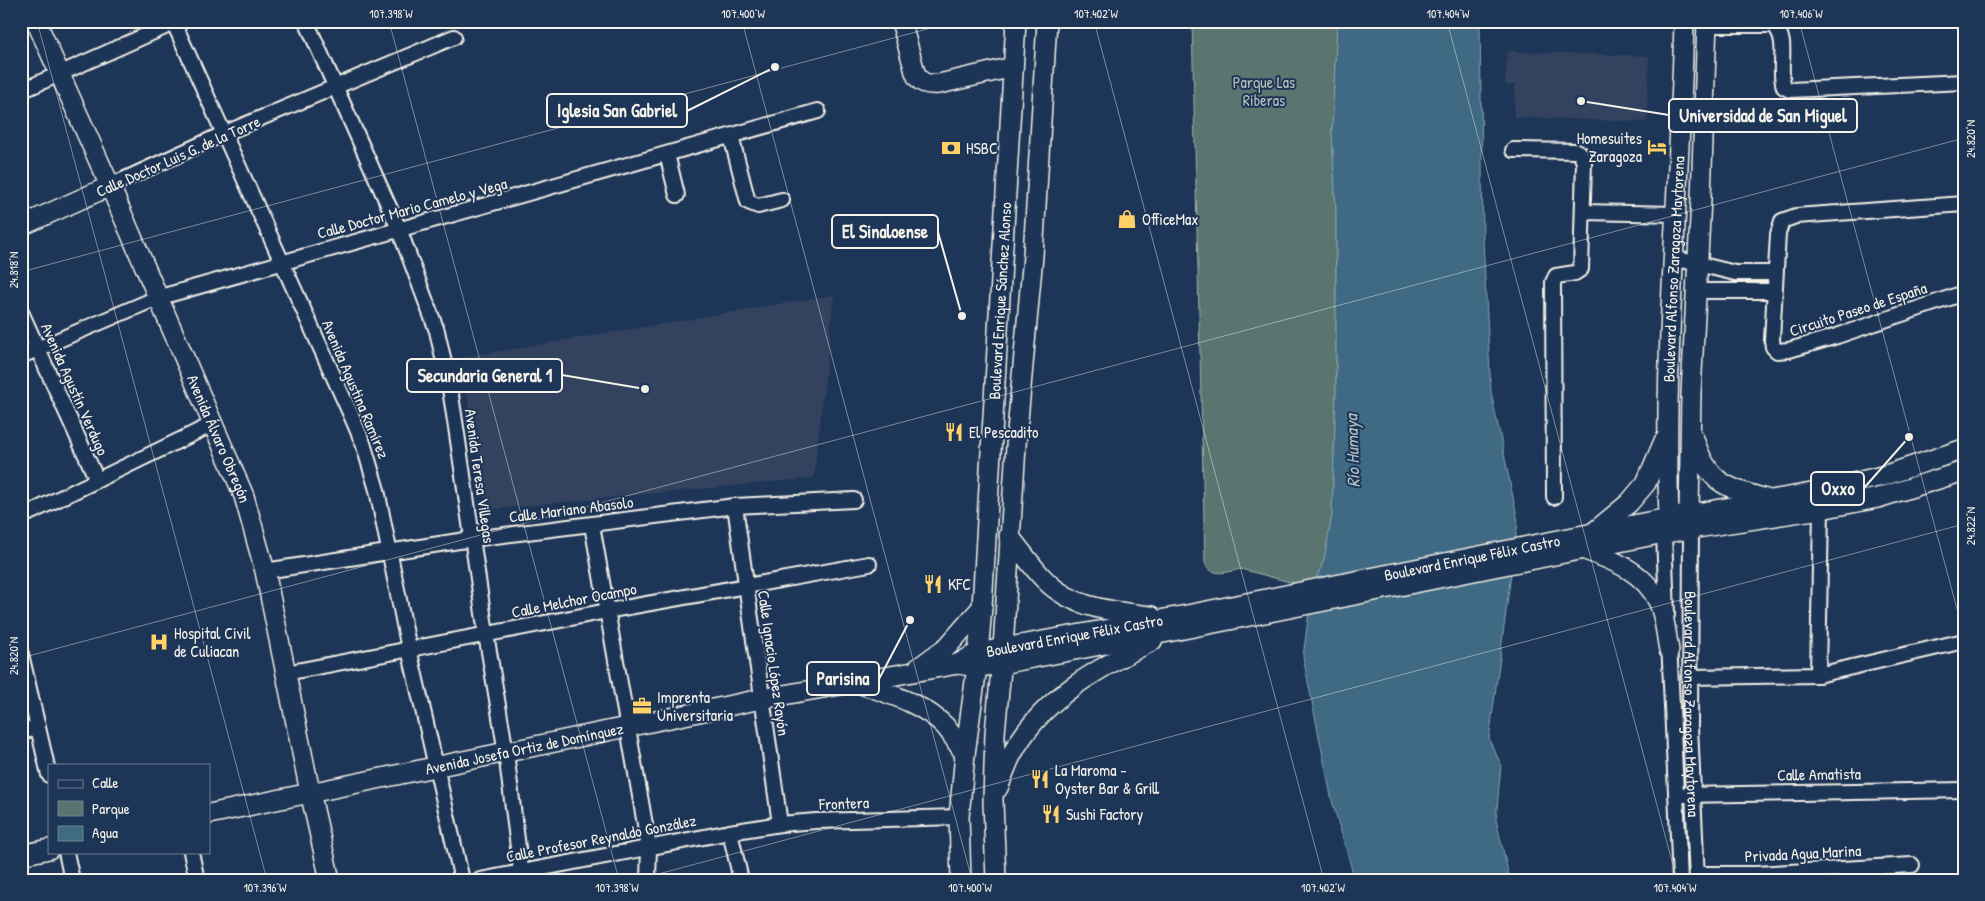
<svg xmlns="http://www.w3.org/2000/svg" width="1985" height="901" viewBox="0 0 1985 901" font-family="'Patrick Hand',sans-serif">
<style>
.built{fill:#32425f}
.green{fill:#5a7470;stroke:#a7b2ac}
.water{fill:#3f6b83;stroke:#87a1ab}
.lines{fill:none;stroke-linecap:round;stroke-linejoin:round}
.street-casing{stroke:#f4f1e8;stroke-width:18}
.secondary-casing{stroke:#f4f1e8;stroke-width:22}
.street{stroke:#1d3557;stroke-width:14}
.secondary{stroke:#1d3557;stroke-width:19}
.ticks{fill:none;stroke:#f4f1e8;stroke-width:1;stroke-opacity:0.45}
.labels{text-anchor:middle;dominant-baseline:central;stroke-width:4;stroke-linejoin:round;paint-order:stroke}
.park-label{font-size:16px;fill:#b6bfb8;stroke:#1d3557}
.poi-label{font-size:16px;fill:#f4f1e8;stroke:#1d3557;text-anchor:start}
.street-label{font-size:16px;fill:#f4f1e8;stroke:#1d3557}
.water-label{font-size:18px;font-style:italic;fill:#b5c2c5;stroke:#1d3557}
.leader{fill:none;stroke:#f4f1e8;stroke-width:2}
.callout-dot{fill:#f4f1e8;stroke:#1d3557;stroke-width:2}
.callout{fill:#1d3557;stroke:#f4f1e8;stroke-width:2}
.callout-label{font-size:18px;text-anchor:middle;font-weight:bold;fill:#f4f1e8}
.neatline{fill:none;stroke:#f4f1e8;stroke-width:2}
.ticks-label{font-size:12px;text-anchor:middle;fill:#f4f1e8}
</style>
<rect width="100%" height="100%" fill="#1d3557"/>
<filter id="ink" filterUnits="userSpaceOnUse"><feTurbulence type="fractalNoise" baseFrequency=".02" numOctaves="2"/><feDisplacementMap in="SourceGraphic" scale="10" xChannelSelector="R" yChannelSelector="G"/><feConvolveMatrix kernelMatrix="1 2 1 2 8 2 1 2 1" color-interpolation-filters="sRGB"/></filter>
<g filter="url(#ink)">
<!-- built -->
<path class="built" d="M1507,51L1649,56L1647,122L1514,117L1515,85H1505Z
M834,295L814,478L485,510L484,480L459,358Z"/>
<!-- green -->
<path class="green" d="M1192,21H1337L1332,132L1336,212V393L1332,516L1324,560L1312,588L1241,569C1228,572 1211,578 1205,563Z"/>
<!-- water -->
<path class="water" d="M1337,21H1480L1483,240L1491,392L1518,521L1489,740L1501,764L1496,820L1510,880H1355L1332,801L1303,657L1312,588L1324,560L1332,515L1336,393V212L1332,132Z"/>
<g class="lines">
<!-- street casing -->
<g class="street-casing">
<g id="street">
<path d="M173,21L351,415L363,443L377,490L409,649L462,880"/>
<path d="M306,21L399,229L437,331L450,389L457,434L486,634L506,753L521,871"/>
<path d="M1707,25H1774C1790,42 1777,67 1784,87L1790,90L1964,82"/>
<path d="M21,91L178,21"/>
<path d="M731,136L748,202L758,206L782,200"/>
<path d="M1513,150L1576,151L1580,153L1584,162L1581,269L1575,273L1556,276L1553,282L1554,497"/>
<path d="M667,154L677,195"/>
<path d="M110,186L223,134L454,37"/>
<path d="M1964,204L1796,216L1782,221L1778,234L1772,340L1773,347L1777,351L1789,350L1837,336L1964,293"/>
<path d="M1583,212L1676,214"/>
<path d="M1674,258L1735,273H1775"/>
<path d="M1696,291H1774"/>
<path d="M21,312L97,480"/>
<path d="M21,356L157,298L818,111"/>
<path d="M735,506L780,824"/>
<path d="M21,517L213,424"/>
<path d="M592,525L649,847L648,880"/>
<path id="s1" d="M1691,529L1690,726L1697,880"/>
<path d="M1664,533L1667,615"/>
<path d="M265,571L472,539L735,506L854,500"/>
<path d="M1669,641L1680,880"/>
<path d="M21,654L49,775"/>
<path d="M286,673L607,611L869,564"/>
<path d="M1818,675L1821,509"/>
<path d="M1689,677L1818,675L1964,641"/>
<path d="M21,733L38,726"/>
<path d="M1683,795L1964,790"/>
<path d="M730,832L741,880"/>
<path d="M66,852L72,880"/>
<path d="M191,852L197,880"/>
<path d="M1697,874H1756L1912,865"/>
<path d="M480,880L730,832L780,824L816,821L959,817"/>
</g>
</g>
<!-- secondary casing -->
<g class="secondary-casing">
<g id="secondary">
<path id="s2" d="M36,21L110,186L244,496L265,571L310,792L330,880"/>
<path d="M901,21L915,72C919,84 928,85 939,84L1013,67"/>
<path d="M21,226L110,186"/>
<path d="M1694,439C1708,483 1724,487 1766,499"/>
<path d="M1689,514L1691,393L1701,199L1707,21"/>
<path id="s3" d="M1669,518C1663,352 1680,187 1684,21"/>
<path d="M1594,532L1629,503L1646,483L1664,441"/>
<path d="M1009,536C1024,554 1039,578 1058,591C1085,610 1120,612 1151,616"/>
<path d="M1585,550C1615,561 1645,572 1659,603C1665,617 1666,635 1669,650"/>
<path id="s4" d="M958,664L977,653L1187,615L1658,520L1817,492L1886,475L1964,449"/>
<path d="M918,668L948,646L982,607"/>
<path d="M855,682C886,693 921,702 945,726C952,734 958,745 965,754"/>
<path d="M998,788C1002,778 1006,766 1011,756C1040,699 1097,669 1152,641"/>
<path id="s5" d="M209,814L761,699L958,664L977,667L1001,664L1189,628L1664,533L1821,509L1878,498L1964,471"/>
<path d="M21,855L49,849"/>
<path id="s6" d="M961,880L959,817L965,754L977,667L982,607L1016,21"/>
<path d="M996,880L993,801L995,733L1003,648L1017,431L1033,256L1047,21"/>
</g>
</g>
<!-- street -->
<use href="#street" class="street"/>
<!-- secondary -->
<use href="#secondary" class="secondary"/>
</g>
</g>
<!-- ticks -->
<path class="ticks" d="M37,21L267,880M389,21L619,880M742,21L972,880M1094,21L1324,880M1447,21L1677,880M1799,21L1964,635M21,272L957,21M21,658L1964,138M636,880L1964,524"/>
<!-- icons -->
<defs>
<g id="hotel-bare" transform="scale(1.5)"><path d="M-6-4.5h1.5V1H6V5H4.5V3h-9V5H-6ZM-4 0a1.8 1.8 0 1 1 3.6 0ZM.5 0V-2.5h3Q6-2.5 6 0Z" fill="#ffd166" stroke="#1d3557" stroke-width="2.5" paint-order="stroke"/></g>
<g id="bank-bare" transform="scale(1.5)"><path d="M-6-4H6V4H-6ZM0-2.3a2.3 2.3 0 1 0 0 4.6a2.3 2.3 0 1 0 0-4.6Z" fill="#ffd166" stroke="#1d3557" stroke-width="2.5" paint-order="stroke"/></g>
<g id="shop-bare" transform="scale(1.5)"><path d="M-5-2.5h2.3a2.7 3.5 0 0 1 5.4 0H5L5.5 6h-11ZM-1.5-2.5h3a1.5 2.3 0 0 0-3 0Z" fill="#ffd166" stroke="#1d3557" stroke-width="2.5" paint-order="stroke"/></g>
<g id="restaurant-bare" transform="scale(1.5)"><path d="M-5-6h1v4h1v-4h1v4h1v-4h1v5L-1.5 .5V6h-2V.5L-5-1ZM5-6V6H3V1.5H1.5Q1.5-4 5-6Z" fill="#ffd166" stroke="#1d3557" stroke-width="2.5" paint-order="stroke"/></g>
<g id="hospital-bare" transform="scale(1.5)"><path d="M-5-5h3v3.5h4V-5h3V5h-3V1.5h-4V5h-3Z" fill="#ffd166" stroke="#1d3557" stroke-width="2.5" paint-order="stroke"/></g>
<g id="office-bare" transform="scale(1.5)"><path d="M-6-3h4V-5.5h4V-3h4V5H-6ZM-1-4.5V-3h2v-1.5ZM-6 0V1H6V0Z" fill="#ffd166" stroke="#1d3557" stroke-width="2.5" paint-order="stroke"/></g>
</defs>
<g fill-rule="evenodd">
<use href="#hotel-bare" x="1657" y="147"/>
<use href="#bank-bare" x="951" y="148"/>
<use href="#shop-bare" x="1127" y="219"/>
<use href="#restaurant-bare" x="954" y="432"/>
<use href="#restaurant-bare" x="933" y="584"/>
<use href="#hospital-bare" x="159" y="642"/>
<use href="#office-bare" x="642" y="706"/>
<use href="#restaurant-bare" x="1040" y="779"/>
<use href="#restaurant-bare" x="1051" y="814"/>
</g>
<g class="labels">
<!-- park labels -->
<g class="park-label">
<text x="1264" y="82">Parque Las<tspan x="1264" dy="18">Riberas</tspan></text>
</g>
<!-- poi labels -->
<g class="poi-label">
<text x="1642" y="138" text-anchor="end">Homesuites<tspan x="1642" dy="18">Zaragoza</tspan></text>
<text x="966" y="148">HSBC</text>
<text x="1142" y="219">OfficeMax</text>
<text x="969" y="432">El Pescadito</text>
<text x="948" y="584">KFC</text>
<text x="174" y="633">Hospital Civil<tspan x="174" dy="18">de Culiacan</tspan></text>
<text x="657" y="697">Imprenta<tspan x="657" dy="18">Universitaria</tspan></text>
<text x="1055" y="770">La Maroma -<tspan x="1055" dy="18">Oyster Bar &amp; Grill</tspan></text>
<text x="1066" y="814">Sushi Factory</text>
</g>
<!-- street labels -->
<g class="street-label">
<text transform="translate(178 156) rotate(-24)">Calle Doctor Luis G. de la Torre</text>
<text transform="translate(412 208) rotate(-15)">Calle Doctor Mario Camelo y Vega</text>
<text stroke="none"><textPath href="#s3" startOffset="249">Boulevard Alfonso Zaragoza Maytorena</textPath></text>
<text stroke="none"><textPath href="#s6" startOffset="581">Boulevard Enrique Sánchez Alonso</textPath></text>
<text transform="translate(1858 309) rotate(-18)">Circuito Paseo de España</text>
<text transform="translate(75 389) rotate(66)">Avenida Agustín Verdugo</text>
<text transform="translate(356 389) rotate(67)">Avenida Agustina Ramírez</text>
<text stroke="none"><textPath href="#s2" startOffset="456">Avenida Álvaro Obregón</textPath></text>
<text transform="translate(480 476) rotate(82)">Avenida Teresa Villegas</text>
<text transform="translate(571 509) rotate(-7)">Calle Mariano Abasolo</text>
<text stroke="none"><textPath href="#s4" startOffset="526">Boulevard Enrique Félix Castro</textPath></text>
<text transform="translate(574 600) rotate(-11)">Calle Melchor Ocampo</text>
<text stroke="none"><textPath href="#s4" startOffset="121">Boulevard Enrique Félix Castro</textPath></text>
<text transform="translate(774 663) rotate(82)">Calle Ignacio López Rayón</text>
<text stroke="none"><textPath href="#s1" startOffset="175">Boulevard Alfonso Zaragoza Maytorena</textPath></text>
<text stroke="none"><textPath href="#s5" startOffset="322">Avenida Josefa Ortiz de Domínguez</textPath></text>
<text transform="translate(1819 774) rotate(-1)">Calle Amatista</text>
<text transform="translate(844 803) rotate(-2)">Frontera</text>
<text transform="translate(601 838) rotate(-11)">Calle Profesor Reynaldo González</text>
<text transform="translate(1803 853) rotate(-3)">Privada Agua Marina</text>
</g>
<!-- water labels -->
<g class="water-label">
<text transform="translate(1352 451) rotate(-92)">Río Humaya</text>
</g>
</g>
<!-- callouts -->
<path class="leader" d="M775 67L687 111M1581 101L1669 115M962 316L938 232M645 389L562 375M1909 437L1864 488M910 620L879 679"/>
<g class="callout-dot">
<circle cx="775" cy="67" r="5"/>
<circle cx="1581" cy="101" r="5"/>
<circle cx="962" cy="316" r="5"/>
<circle cx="645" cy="389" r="5"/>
<circle cx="1909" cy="437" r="5"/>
<circle cx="910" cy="620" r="5"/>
</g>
<g class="callout">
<rect x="547" y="94" width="140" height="33" rx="5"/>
<rect x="1669" y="99" width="188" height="33" rx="5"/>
<rect x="832" y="215" width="106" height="33" rx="5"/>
<rect x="407" y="359" width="155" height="33" rx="5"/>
<rect x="1811" y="472" width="53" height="33" rx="5"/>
<rect x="807" y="662" width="72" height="33" rx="5"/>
</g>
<g class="callout-label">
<text x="617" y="117">Iglesia San Gabriel</text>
<text x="1763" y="122">Universidad de San Miguel</text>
<text x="885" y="238">El Sinaloense</text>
<text x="485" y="382">Secundaria General 1</text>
<text x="1838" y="495">Oxxo</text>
<text x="843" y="685">Parisina</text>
</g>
<!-- margin -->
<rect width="1985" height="901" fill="none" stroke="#1d3557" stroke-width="55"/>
<!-- legend -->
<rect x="48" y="764" width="162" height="90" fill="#1d3557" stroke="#738091"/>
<rect x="58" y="780" width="25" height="8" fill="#1d3557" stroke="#738091"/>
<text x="92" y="788" font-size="15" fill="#f4f1e8">Calle</text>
<rect x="58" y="801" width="25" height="15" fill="#5a7470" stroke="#738091"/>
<text x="92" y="814" font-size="15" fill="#f4f1e8">Parque</text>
<rect x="58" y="826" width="25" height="15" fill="#3f6b83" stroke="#738091"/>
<text x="92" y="838" font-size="15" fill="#f4f1e8">Agua</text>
<rect x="28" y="28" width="1930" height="846" class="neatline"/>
<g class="ticks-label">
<text x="391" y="18">107.398°W</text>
<text x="743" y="18">107.400°W</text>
<text x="1096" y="18">107.402°W</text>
<text x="1448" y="18">107.404°W</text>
<text x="1801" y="18">107.406°W</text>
<text transform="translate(1971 139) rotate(-90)" y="4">24.820°N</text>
<text transform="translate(14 270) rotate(-90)" y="4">24.818°N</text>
<text transform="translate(1971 526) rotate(-90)" y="4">24.822°N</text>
<text transform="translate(14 656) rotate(-90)" y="4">24.820°N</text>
<text x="265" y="892">107.396°W</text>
<text x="617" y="892">107.398°W</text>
<text x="970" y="892">107.400°W</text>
<text x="1323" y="892">107.402°W</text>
<text x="1675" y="892">107.404°W</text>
</g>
</svg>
